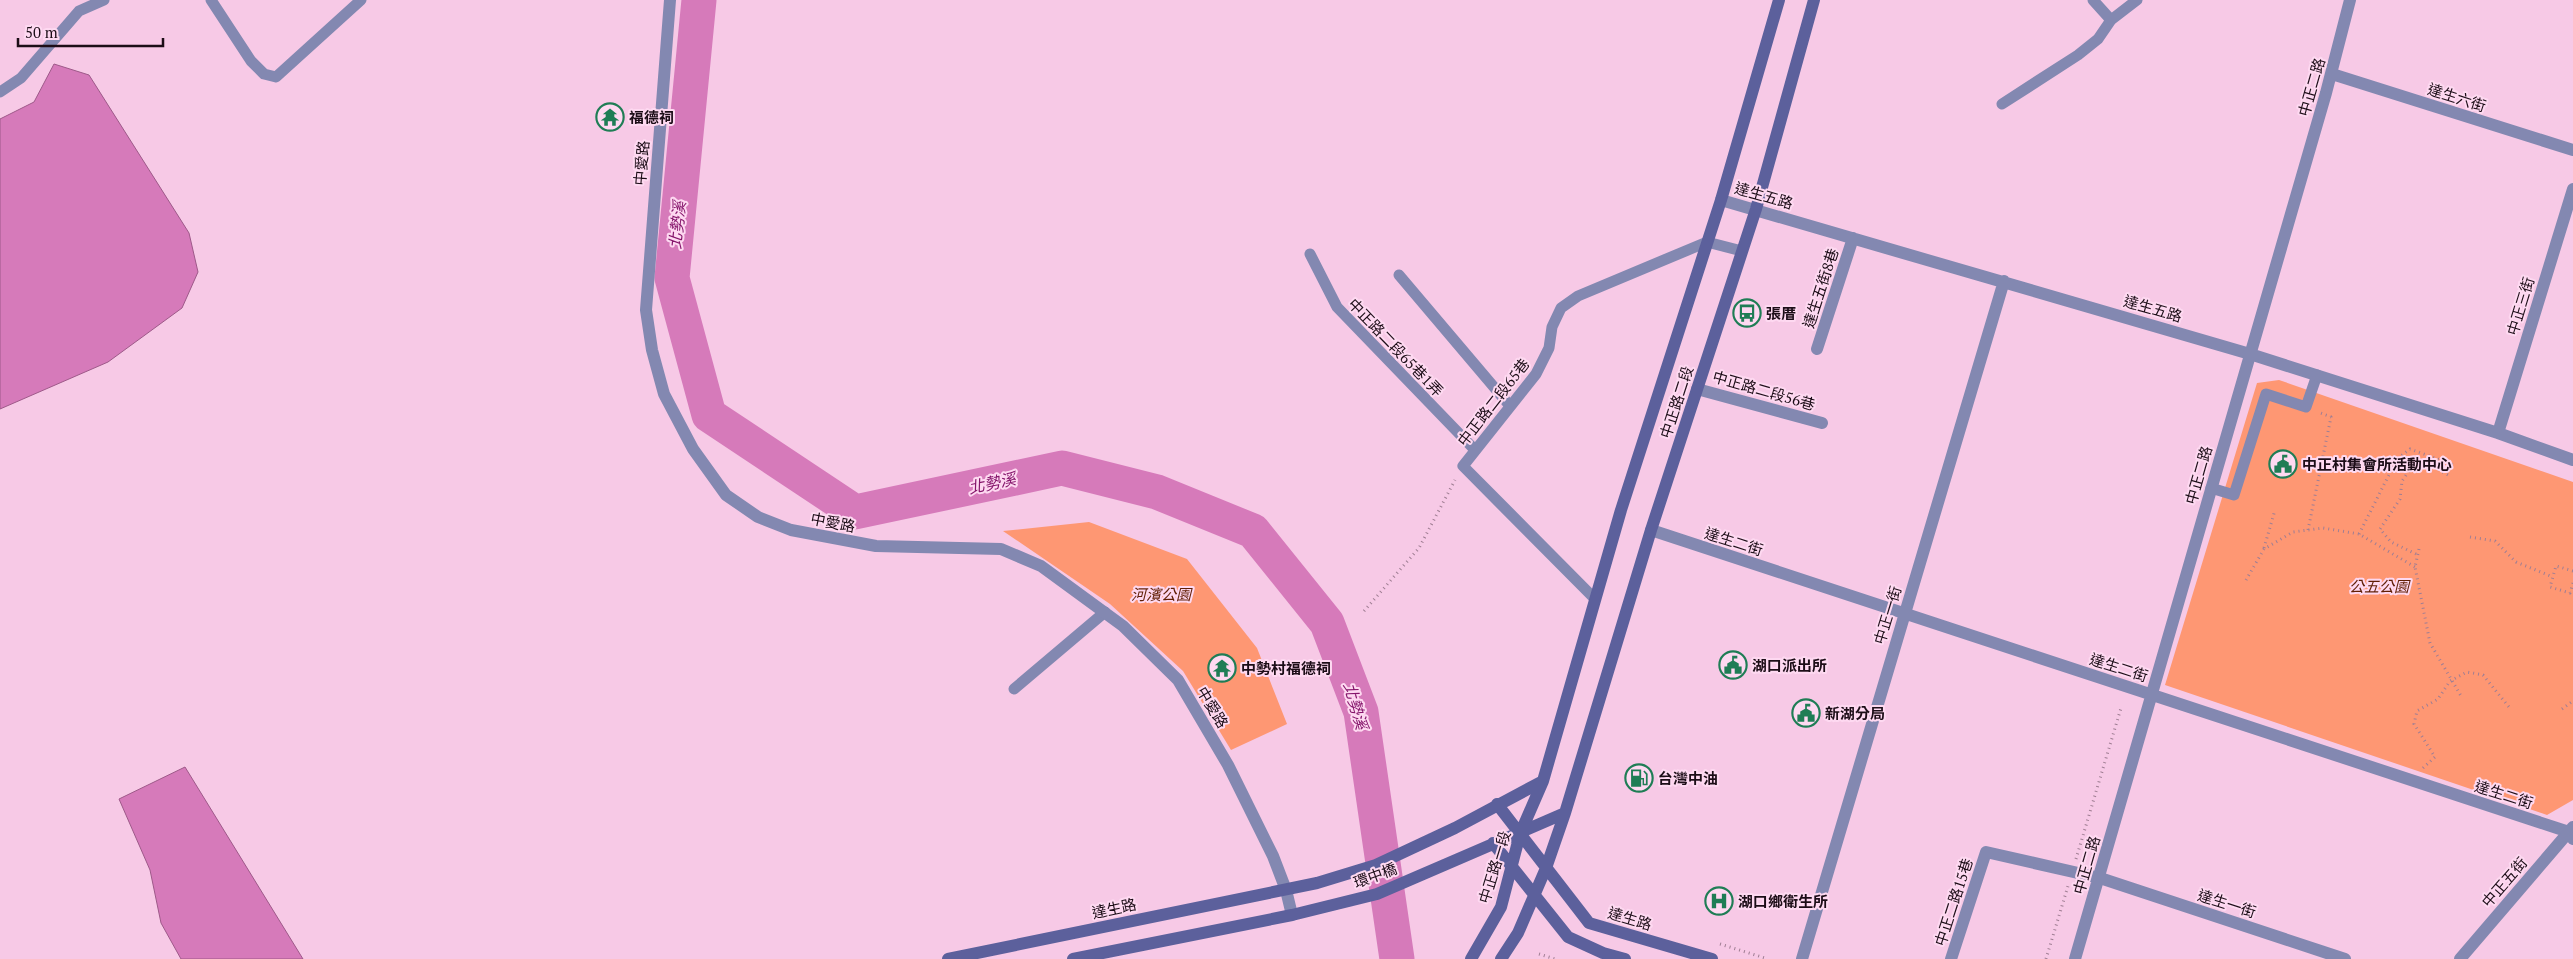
<svg xmlns="http://www.w3.org/2000/svg" width="2573" height="959" viewBox="0 0 2573 959" font-family="'PT Serif','Noto Sans TC',serif">
<style>
.green{fill:#fe9773}
.water{fill:#d67aba;stroke:#9e5989}
.lines{fill:none;stroke-linecap:round;stroke-linejoin:round}
.river{stroke:#d67aba;stroke-width:35}
.path{stroke:#9f7e93;stroke-width:3;stroke-dasharray:1 4;stroke-linecap:butt}
.lane{stroke:#8388b1;stroke-width:11}
.street{stroke:#8388b1;stroke-width:12}
.secondary{stroke:#5c609c;stroke-width:12}
.labels{text-anchor:middle;dominant-baseline:central;stroke-width:4;stroke-linejoin:round;paint-order:stroke}
.street-label{font-size:15px;fill:#1c0d17;stroke:#fed9f1}
.poi-label{font-size:15px;font-weight:bold;fill:#1c0d17;stroke:#fed9f1;text-anchor:start}
.park-label{font-size:15px;font-style:italic;fill:#601e04;stroke:#fed9f1}
.water-label{font-size:16px;font-style:italic;fill:#85156b;stroke:#fed9f1}
</style>
<rect width="100%" height="100%" fill="#f7c9e6"/>
<!-- green -->
<path class="green" d="M2279,380L2573,482V800L2547,815L2165,685L2257,383Z
M1089,522L1187,559L1257,648L1287,724L1231,750L1183,671L1110,604L1003,531Z"/>
<!-- water -->
<path class="water" d="M54,64L89,75L189,233L198,272L182,308L108,362L0,409V119L34,102Z
M185,767L303,959H181L161,923L150,870L119,799Z"/>
<g class="lines">
<!-- river -->
<path class="river" d="M699,0L672,278L709,415L855,512L1062,468L1157,492L1253,531L1327,623L1361,712L1397,959"/>
<!-- path -->
<path class="path" d="M2308,530L2331,417L2318,412
M2359,534L2397,459L2410,449L2454,465
M2470,537L2495,541L2516,562L2553,577
M2264,548L2275,510
M2419,549L2415,567L2430,643L2461,696
M2416,554L2391,542L2380,529L2400,499L2402,481L2413,465L2428,464L2450,476
M2573,571L2556,566L2550,587L2570,593L2573,583
M2246,580L2264,549L2293,532L2323,528L2359,534L2415,567
M1364,611L1419,548L1455,480
M2562,709L2573,701
M2423,768L2435,757L2414,724L2417,711L2438,699L2450,681L2467,672L2483,675L2509,707
M2076,859L2121,708
M1720,944L1765,958
M1539,954L1555,959
M2046,959L2068,886"/>
<!-- lane -->
<path class="lane" d="M211,0L251,61L264,74L276,77L361,0
M2093,0L2111,20L2137,0
M0,92L21,78L79,11L104,0
M2002,104L2078,55L2098,39L2111,20
M1310,254L1337,307L1475,450
M1399,275L1510,406
M2211,488L2234,495L2266,394L2306,407L2317,375
M1595,599L1463,466L1536,374L1549,348L1552,327L1561,308L1578,296L1707,242L1742,251
M1014,689L1105,612"/>
<!-- street -->
<path class="street" d="M670,0L646,310L652,350L664,394L693,449L726,495L758,517L791,530L876,546L1001,549L1041,566L1123,626L1178,680L1228,765L1273,856L1286,890L1292,915
M2332,74L2573,150
M1721,200L2250,354L2498,433L2573,460
M1817,349L1853,238
M1697,389L1822,423
M2498,433L2573,189
M1651,530L2569,832L2573,839
M1802,959L2004,281
M1951,959L1986,852L2100,878L2345,959
M2075,959L2326,93L2350,0
M2460,959L2573,827"/>
<!-- secondary -->
<path class="secondary" d="M1497,804L1589,923L1712,959
M1493,843L1568,937L1603,953L1625,959
M948,959L1317,883L1376,865L1455,828L1543,781
M1073,959L1292,915L1377,894L1565,813
M1471,959L1501,907L1520,834L1543,781L1621,510L1721,200L1779,0
M1501,959L1518,933L1546,868L1565,813L1651,530L1756,209L1814,0"/>
</g>
<!-- icons -->
<defs>
<g id="temple-ring" transform="scale(1.4375)"><circle r="9.5" fill="#fed9f1" stroke="#1f7d55" stroke-width="1.5"/><path d="M0-6L5-2H3V0L6.5 2.5H4V6H1.5V3h-3V6H-4V2.5H-6.5L-3 0V-2H-5Z" fill="#1f7d55"/></g>
<g id="bus-ring" transform="scale(1.4375)"><circle r="9.5" fill="#fed9f1" stroke="#1f7d55" stroke-width="1.5"/><path d="M-5-6H5V4H4V6H2V4H-2V6H-4V4H-5ZM-3.5-4V0h7V-4ZM-3.5 1.2v1.5H-2V1.2ZM2 1.2v1.5H3.5V1.2Z" fill="#1f7d55"/></g>
<g id="civic-ring" transform="scale(1.4375)"><circle r="9.5" fill="#fed9f1" stroke="#1f7d55" stroke-width="1.5"/><path d="M-.6-6.5H3V-4.5H.6V-3L4-1V1h2V6H-6V1h2V-1L-.6-3ZM-1.2 2.5V6h2.4V2.5Z" fill="#1f7d55"/></g>
<g id="fuel-ring" transform="scale(1.4375)"><circle r="9.5" fill="#fed9f1" stroke="#1f7d55" stroke-width="1.5"/><path d="M-5.5-6h7V0h2V4h1.3V-2.5L3-4.5l.8-.8L6-3V5H2.5V1h-1V6h-7ZM-4.2-4.7v3.2H.2V-4.7Z" fill="#1f7d55"/></g>
<g id="hospital-ring" transform="scale(1.4375)"><circle r="9.5" fill="#fed9f1" stroke="#1f7d55" stroke-width="1.5"/><path d="M-5-5h3v3.5h4V-5h3V5h-3V1.5h-4V5h-3Z" fill="#1f7d55"/></g>
</defs>
<g fill-rule="evenodd">
<use href="#temple-ring" x="610" y="117"/>
<use href="#bus-ring" x="1747" y="313"/>
<use href="#civic-ring" x="2283" y="464"/>
<use href="#civic-ring" x="1733" y="665"/>
<use href="#temple-ring" x="1222" y="668"/>
<use href="#civic-ring" x="1806" y="713"/>
<use href="#fuel-ring" x="1639" y="778"/>
<use href="#hospital-ring" x="1719" y="901"/>
</g>
<g class="labels">
<!-- street labels -->
<g class="street-label">
<text transform="translate(2311 87) rotate(-74)">中正二路</text>
<text transform="translate(2457 97) rotate(18)">達生六街</text>
<text transform="translate(641 163) rotate(-85)">中愛路</text>
<text transform="translate(1764 195) rotate(16)">達生五路</text>
<text transform="translate(1820 288) rotate(-72)">達生五街8巷</text>
<text transform="translate(2520 306) rotate(-73)">中正三街</text>
<text transform="translate(2153 308) rotate(16)">達生五路</text>
<text transform="translate(1396 347) rotate(46)">中正路二段65巷1弄</text>
<text transform="translate(1764 390) rotate(16)">中正路二段56巷</text>
<text transform="translate(1493 402) rotate(-52)">中正路二段65巷</text>
<text transform="translate(1676 402) rotate(-72)">中正路二段</text>
<text transform="translate(2198 475) rotate(-74)">中正二路</text>
<text transform="translate(833 522) rotate(11)">中愛路</text>
<text transform="translate(1734 541) rotate(18)">達生二街</text>
<text transform="translate(1887 615) rotate(-73)">中正一街</text>
<text transform="translate(2119 667) rotate(18)">達生二街</text>
<text transform="translate(1213 707) rotate(59)">中愛路</text>
<text transform="translate(2504 794) rotate(18)">達生二街</text>
<text transform="translate(2086 865) rotate(-74)">中正二路</text>
<text transform="translate(1494 867) rotate(-73)">中正路一段</text>
<text transform="translate(1375 875) rotate(-20)">環中橋</text>
<text transform="translate(2504 882) rotate(-49)">中正五街</text>
<text transform="translate(1953 902) rotate(-72)">中正二路15巷</text>
<text transform="translate(2227 903) rotate(18)">達生一街</text>
<text transform="translate(1114 908) rotate(-12)">達生路</text>
<text transform="translate(1630 918) rotate(17)">達生路</text>
</g>
<!-- poi labels -->
<g class="poi-label">
<text x="629" y="117">福德祠</text>
<text x="1766" y="313">張厝</text>
<text x="2302" y="464">中正村集會所活動中心</text>
<text x="1752" y="665">湖口派出所</text>
<text x="1241" y="668">中勢村福德祠</text>
<text x="1825" y="713">新湖分局</text>
<text x="1658" y="778">台灣中油</text>
<text x="1738" y="901">湖口鄉衛生所</text>
</g>
<!-- park labels -->
<g class="park-label">
<text x="2379" y="586">公五公園</text>
<text x="1161" y="594">河濱公園</text>
</g>
<!-- water labels -->
<g class="water-label">
<text transform="translate(677 225) rotate(-84)">北勢溪</text>
<text transform="translate(992 483) rotate(-12)">北勢溪</text>
<text transform="translate(1356 706) rotate(74)">北勢溪</text>
</g>
</g>
<!-- scale -->
<path d="M18 38v8h145v-8" fill="none" stroke="#1c0d17" stroke-width="2.5"/>
<text x="25" y="38" font-size="15" fill="#1c0d17" stroke="#fed9f1" stroke-width="4" paint-order="stroke">50 m</text>
</svg>
